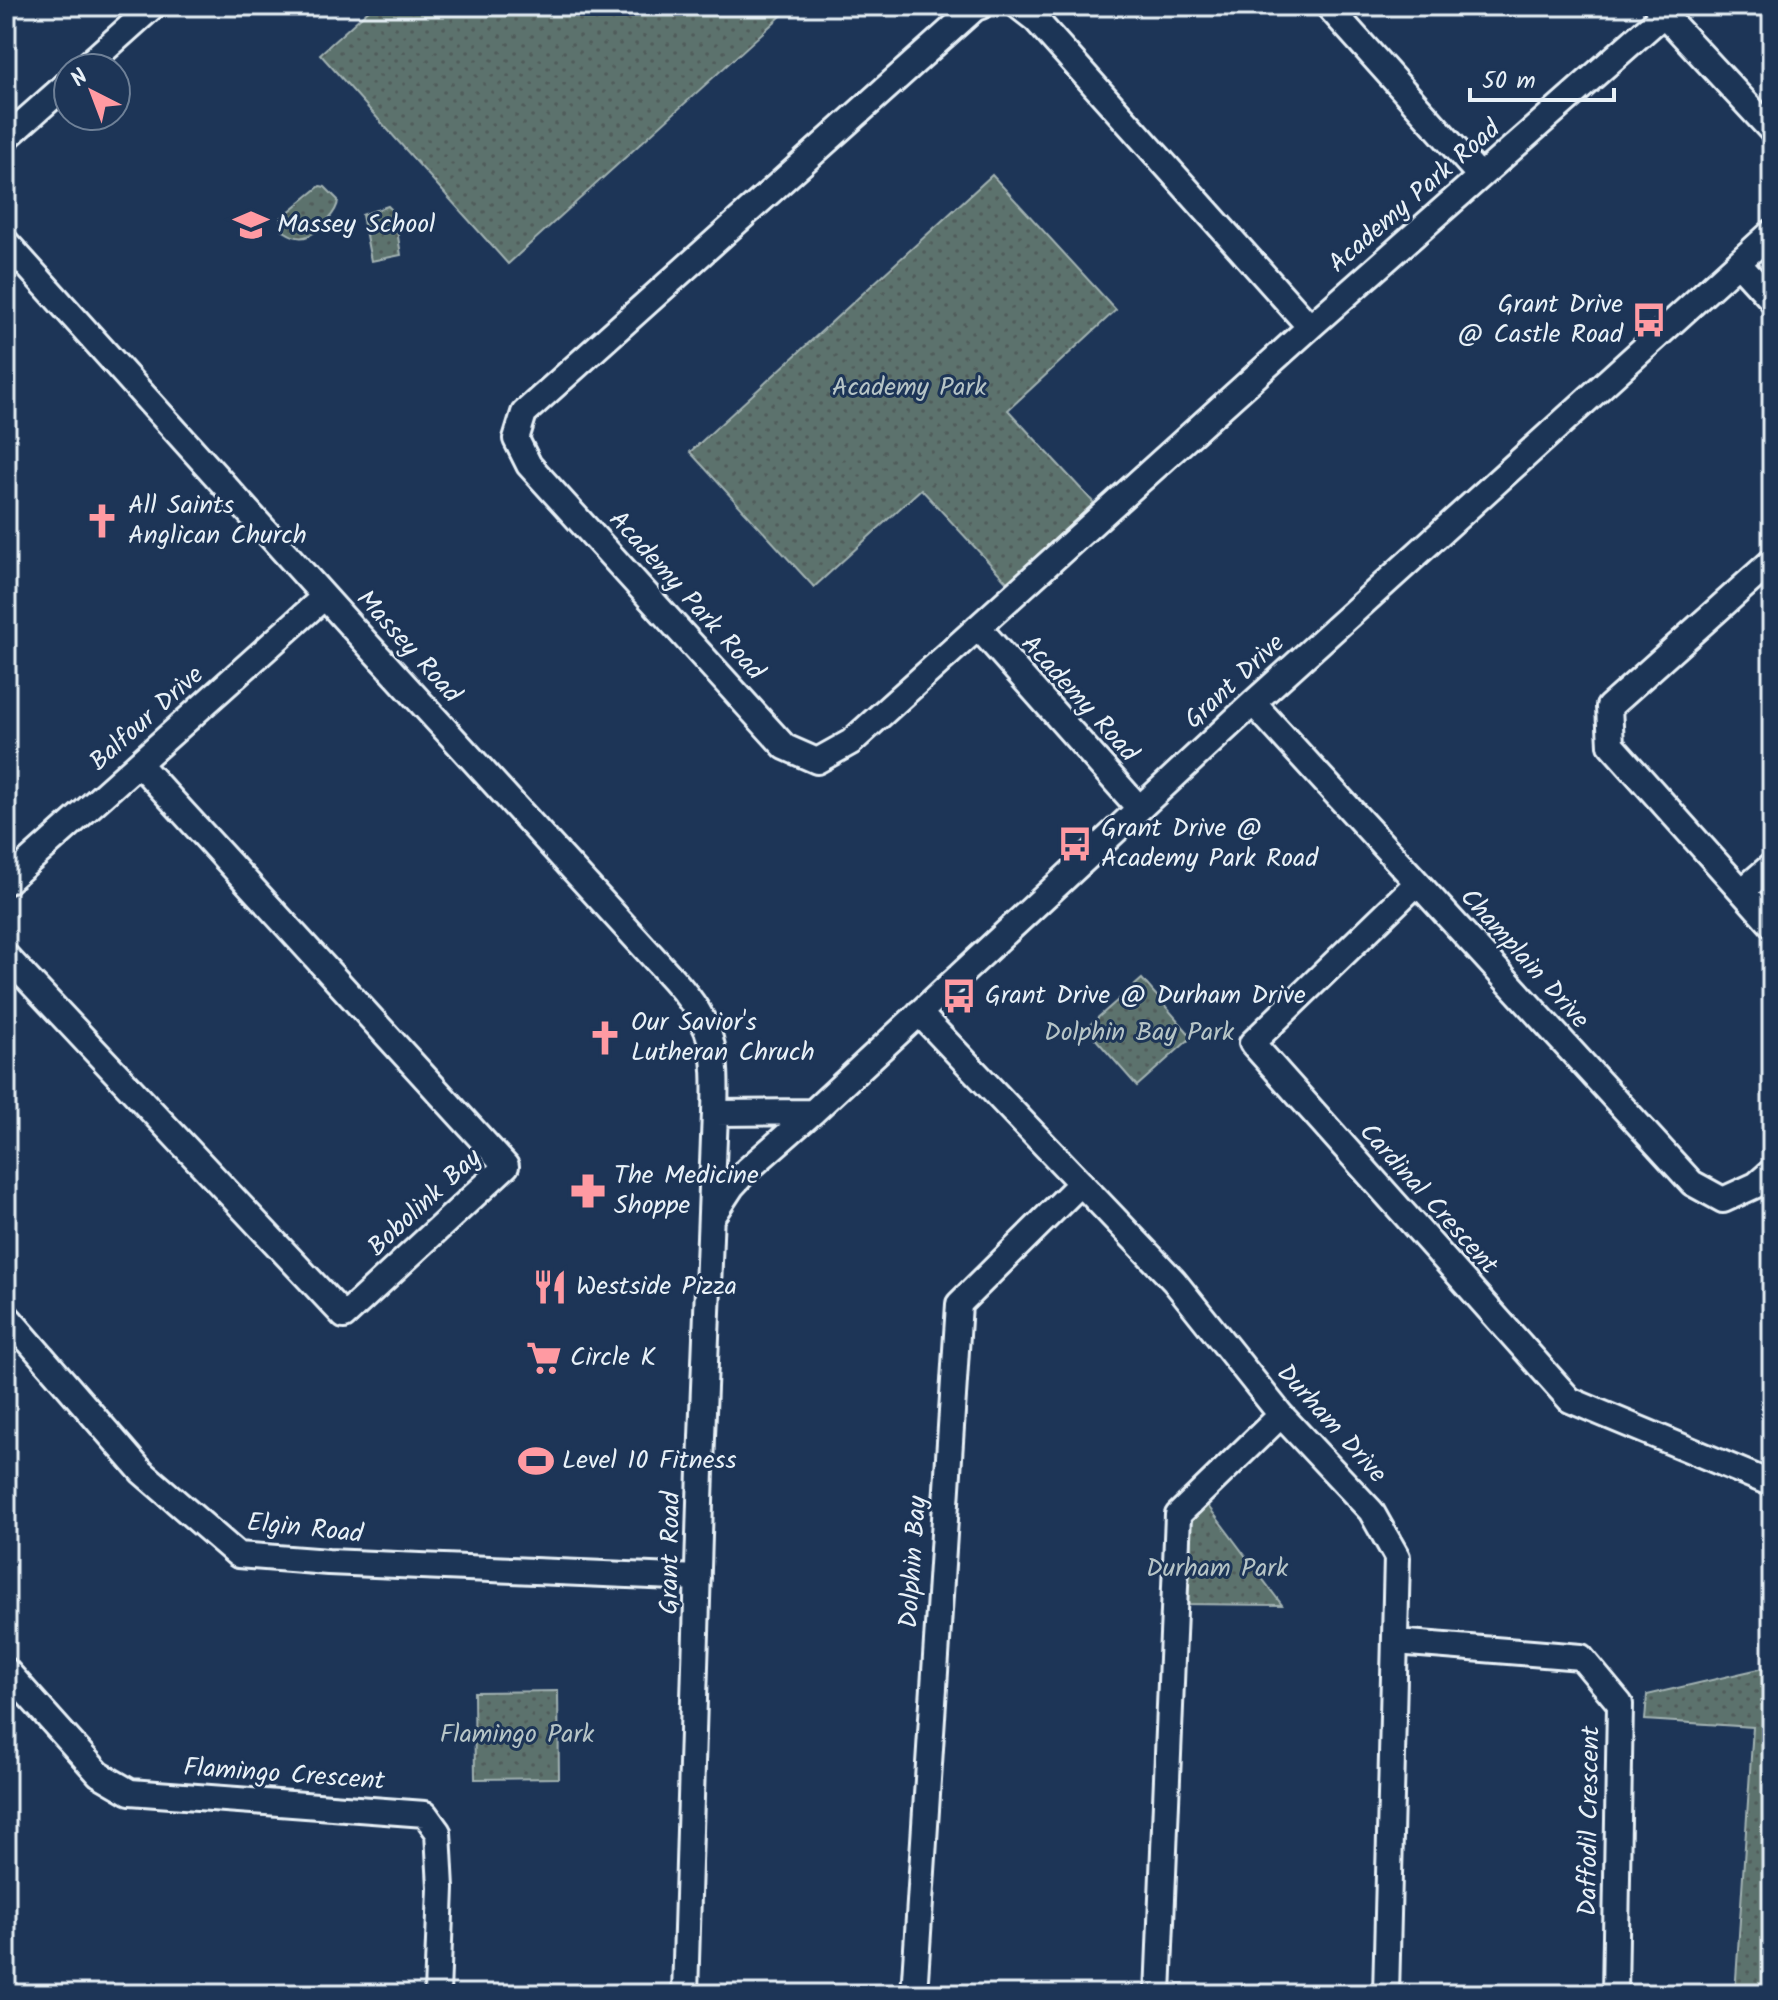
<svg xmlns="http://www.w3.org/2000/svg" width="1778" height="2000" viewBox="0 0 1778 2000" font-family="Kalam,sans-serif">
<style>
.grass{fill:url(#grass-dots);stroke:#a2b2b2;stroke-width:2}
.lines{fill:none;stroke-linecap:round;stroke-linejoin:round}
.minor-casing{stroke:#e8f1f8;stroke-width:30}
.minor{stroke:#1d3557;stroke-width:24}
.labels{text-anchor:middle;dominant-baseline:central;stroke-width:6;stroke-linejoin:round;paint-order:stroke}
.street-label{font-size:26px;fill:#e8f1f8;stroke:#1d3557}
.poi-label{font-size:26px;fill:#e8f1f8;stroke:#1d3557;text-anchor:start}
.park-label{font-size:26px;fill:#b7c5c7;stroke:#1d3557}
</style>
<defs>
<pattern id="grass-dots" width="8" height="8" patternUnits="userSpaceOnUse" patternTransform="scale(2)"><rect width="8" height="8" fill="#5c726d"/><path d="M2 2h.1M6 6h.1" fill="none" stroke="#505b5a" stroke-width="1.8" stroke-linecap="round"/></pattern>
</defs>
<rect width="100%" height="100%" fill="#1d3557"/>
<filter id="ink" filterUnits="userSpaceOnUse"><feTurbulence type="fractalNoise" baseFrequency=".0125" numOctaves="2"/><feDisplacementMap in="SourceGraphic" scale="16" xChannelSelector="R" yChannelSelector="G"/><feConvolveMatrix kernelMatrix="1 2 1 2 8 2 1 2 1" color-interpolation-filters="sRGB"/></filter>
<g filter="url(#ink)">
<!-- grass -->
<path class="grass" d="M373,6H792L508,264L320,54Z
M992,175L1116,310L1008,410L1094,503L1008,583L921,489L814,587L690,452Z
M320,186L325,187L338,200C338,212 319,231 308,236C298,240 290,235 282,230L281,218Z
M388,206L394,212L401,255L371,261L362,215Z
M1142,979L1192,1037L1137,1086L1086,1028Z
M1205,1502L1282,1605L1184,1604L1187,1519Z
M1772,1666V1994H1735L1753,1727L1645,1720L1647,1695Z
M558,1691L559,1778L475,1779L474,1692Z"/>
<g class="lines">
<!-- minor casing -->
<g class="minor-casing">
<path id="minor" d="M981,6L975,8L524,413L516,439L529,465L785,747L817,761L851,742L1310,327L1036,20L1018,6
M1328,6L1480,176
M1656,6L1772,131
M84,68L153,6
M6,138L68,83
M6,242L350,625L673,979C715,1026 717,1051 715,1113L702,1437L685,1994
M1738,263L1772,300
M1310,327L1664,14
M1772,561L1609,707L1611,745L1772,925
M978,627L1139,808
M1253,703L1692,1183L1723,1200L1756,1185L1772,1171
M6,882L324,597
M1417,883L1252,1043L1570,1400L1772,1484
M1742,891L1772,865
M6,956L344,1316L506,1166L139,764
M919,1013L1174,1281L1281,1415L1371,1511L1397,1557L1386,1994
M715,1113L813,1112
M711,1218L732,1186L747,1170L813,1112L1253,703L1772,232
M6,1315L142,1472L238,1555L328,1562L698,1578
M1396,1642L1581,1657L1620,1704L1615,1994
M6,1670L99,1774L130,1792L425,1814L438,1832L441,1888L437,1994
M914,1994L959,1304L1081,1183
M1158,1994L1178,1515L1281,1415"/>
</g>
<!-- minor -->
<use href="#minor" class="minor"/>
</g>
</g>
<!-- icons -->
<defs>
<g id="school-bare" transform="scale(2.76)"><path d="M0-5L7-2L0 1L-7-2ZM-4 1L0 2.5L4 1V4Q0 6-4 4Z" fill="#ff9aa2" stroke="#1d3557" stroke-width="2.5" paint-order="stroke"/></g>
<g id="bus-bare" transform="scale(2.76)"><path d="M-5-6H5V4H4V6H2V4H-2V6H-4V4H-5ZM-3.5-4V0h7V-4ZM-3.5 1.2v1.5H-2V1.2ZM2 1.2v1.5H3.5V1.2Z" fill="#ff9aa2" stroke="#1d3557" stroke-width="2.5" paint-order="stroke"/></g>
<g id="church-bare" transform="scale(2.76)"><path d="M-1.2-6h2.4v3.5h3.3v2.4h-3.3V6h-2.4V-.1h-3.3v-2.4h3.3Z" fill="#ff9aa2" stroke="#1d3557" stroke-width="2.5" paint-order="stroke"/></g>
<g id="pharmacy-bare" transform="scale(2.76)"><path d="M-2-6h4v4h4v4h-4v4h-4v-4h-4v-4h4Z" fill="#ff9aa2" stroke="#1d3557" stroke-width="2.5" paint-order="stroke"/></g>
<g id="restaurant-bare" transform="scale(2.76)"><path d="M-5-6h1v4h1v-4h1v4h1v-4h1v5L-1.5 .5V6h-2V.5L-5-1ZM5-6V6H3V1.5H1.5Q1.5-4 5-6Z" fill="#ff9aa2" stroke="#1d3557" stroke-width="2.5" paint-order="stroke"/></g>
<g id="supermarket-bare" transform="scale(2.76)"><path d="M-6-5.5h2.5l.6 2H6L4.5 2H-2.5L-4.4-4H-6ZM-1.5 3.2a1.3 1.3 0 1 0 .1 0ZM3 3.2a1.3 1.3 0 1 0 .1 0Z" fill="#ff9aa2" stroke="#1d3557" stroke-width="2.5" paint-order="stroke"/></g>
<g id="stadium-bare" transform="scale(2.76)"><path d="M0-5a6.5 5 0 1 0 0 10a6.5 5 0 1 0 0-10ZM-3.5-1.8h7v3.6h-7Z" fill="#ff9aa2" stroke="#1d3557" stroke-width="2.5" paint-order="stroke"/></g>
</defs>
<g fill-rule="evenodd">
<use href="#school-bare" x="251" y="225"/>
<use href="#bus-bare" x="1649" y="320"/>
<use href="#church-bare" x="102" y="521"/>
<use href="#bus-bare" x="1075" y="844"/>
<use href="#bus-bare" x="959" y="996"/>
<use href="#church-bare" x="605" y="1038"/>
<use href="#pharmacy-bare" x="588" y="1191"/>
<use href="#restaurant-bare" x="550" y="1287"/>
<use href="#supermarket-bare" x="544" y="1358"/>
<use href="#stadium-bare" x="536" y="1461"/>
</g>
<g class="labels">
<!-- street labels -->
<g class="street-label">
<text transform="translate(1415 197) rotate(-41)">Academy Park Road</text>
<text transform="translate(686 596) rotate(48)">Academy Park Road</text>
<text transform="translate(408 647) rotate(48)">Massey Road</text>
<text transform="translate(1235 682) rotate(-43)">Grant Drive</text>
<text transform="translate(1079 699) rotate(48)">Academy Road</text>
<text transform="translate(147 719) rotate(-42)">Balfour Drive</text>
<text transform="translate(1524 959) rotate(48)">Champlain Drive</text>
<text transform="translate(1428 1199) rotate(48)">Cardinal Crescent</text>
<text transform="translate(425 1203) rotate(-43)">Bobolink Bay</text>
<text transform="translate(1331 1424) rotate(48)">Durham Drive</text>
<text transform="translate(305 1529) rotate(6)">Elgin Road</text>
<text transform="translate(671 1553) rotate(-89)">Grant Road</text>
<text transform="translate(914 1562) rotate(-86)">Dolphin Bay</text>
<text transform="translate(284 1775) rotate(4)">Flamingo Crescent</text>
<text transform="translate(1590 1821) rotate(-89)">Daffodil Crescent</text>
</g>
<!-- poi labels -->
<g class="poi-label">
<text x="277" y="225">Massey School</text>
<text x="1623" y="305" text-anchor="end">Grant Drive<tspan x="1623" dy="30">@ Castle Road</tspan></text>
<text x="128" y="506">All Saints<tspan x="128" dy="30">Anglican Church</tspan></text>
<text x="1101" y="829">Grant Drive @<tspan x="1101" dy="30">Academy Park Road</tspan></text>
<text x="985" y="996">Grant Drive @ Durham Drive</text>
<text x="631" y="1023">Our Savior's<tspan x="631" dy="30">Lutheran Chruch</tspan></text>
<text x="614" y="1176">The Medicine<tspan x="614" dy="30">Shoppe</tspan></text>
<text x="576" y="1287">Westside Pizza</text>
<text x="570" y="1358">Circle K</text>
<text x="562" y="1461">Level 10 Fitness</text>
</g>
<!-- park labels -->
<g class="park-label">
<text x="909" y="388">Academy Park</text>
<text x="1139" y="1033">Dolphin Bay Park</text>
<text x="1217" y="1569">Durham Park</text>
<text x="517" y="1735">Flamingo Park</text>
</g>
</g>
<!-- margin -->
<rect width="1778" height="2000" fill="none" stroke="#1d3557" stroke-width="32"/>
<rect x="16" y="16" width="1746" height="1968" fill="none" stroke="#e8f1f8" stroke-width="3" filter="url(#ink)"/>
<!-- north arrow -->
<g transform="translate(92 92) rotate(318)"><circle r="38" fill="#1d3557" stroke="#6e8097" stroke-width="2"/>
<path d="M0-6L14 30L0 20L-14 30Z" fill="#ff9aa2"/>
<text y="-12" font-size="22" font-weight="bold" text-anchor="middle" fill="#e8f1f8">N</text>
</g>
<!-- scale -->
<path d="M1470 88v12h144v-12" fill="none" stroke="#e8f1f8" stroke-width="4"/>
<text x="1482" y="88" font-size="24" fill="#e8f1f8" stroke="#1d3557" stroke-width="6" paint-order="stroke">50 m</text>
</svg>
